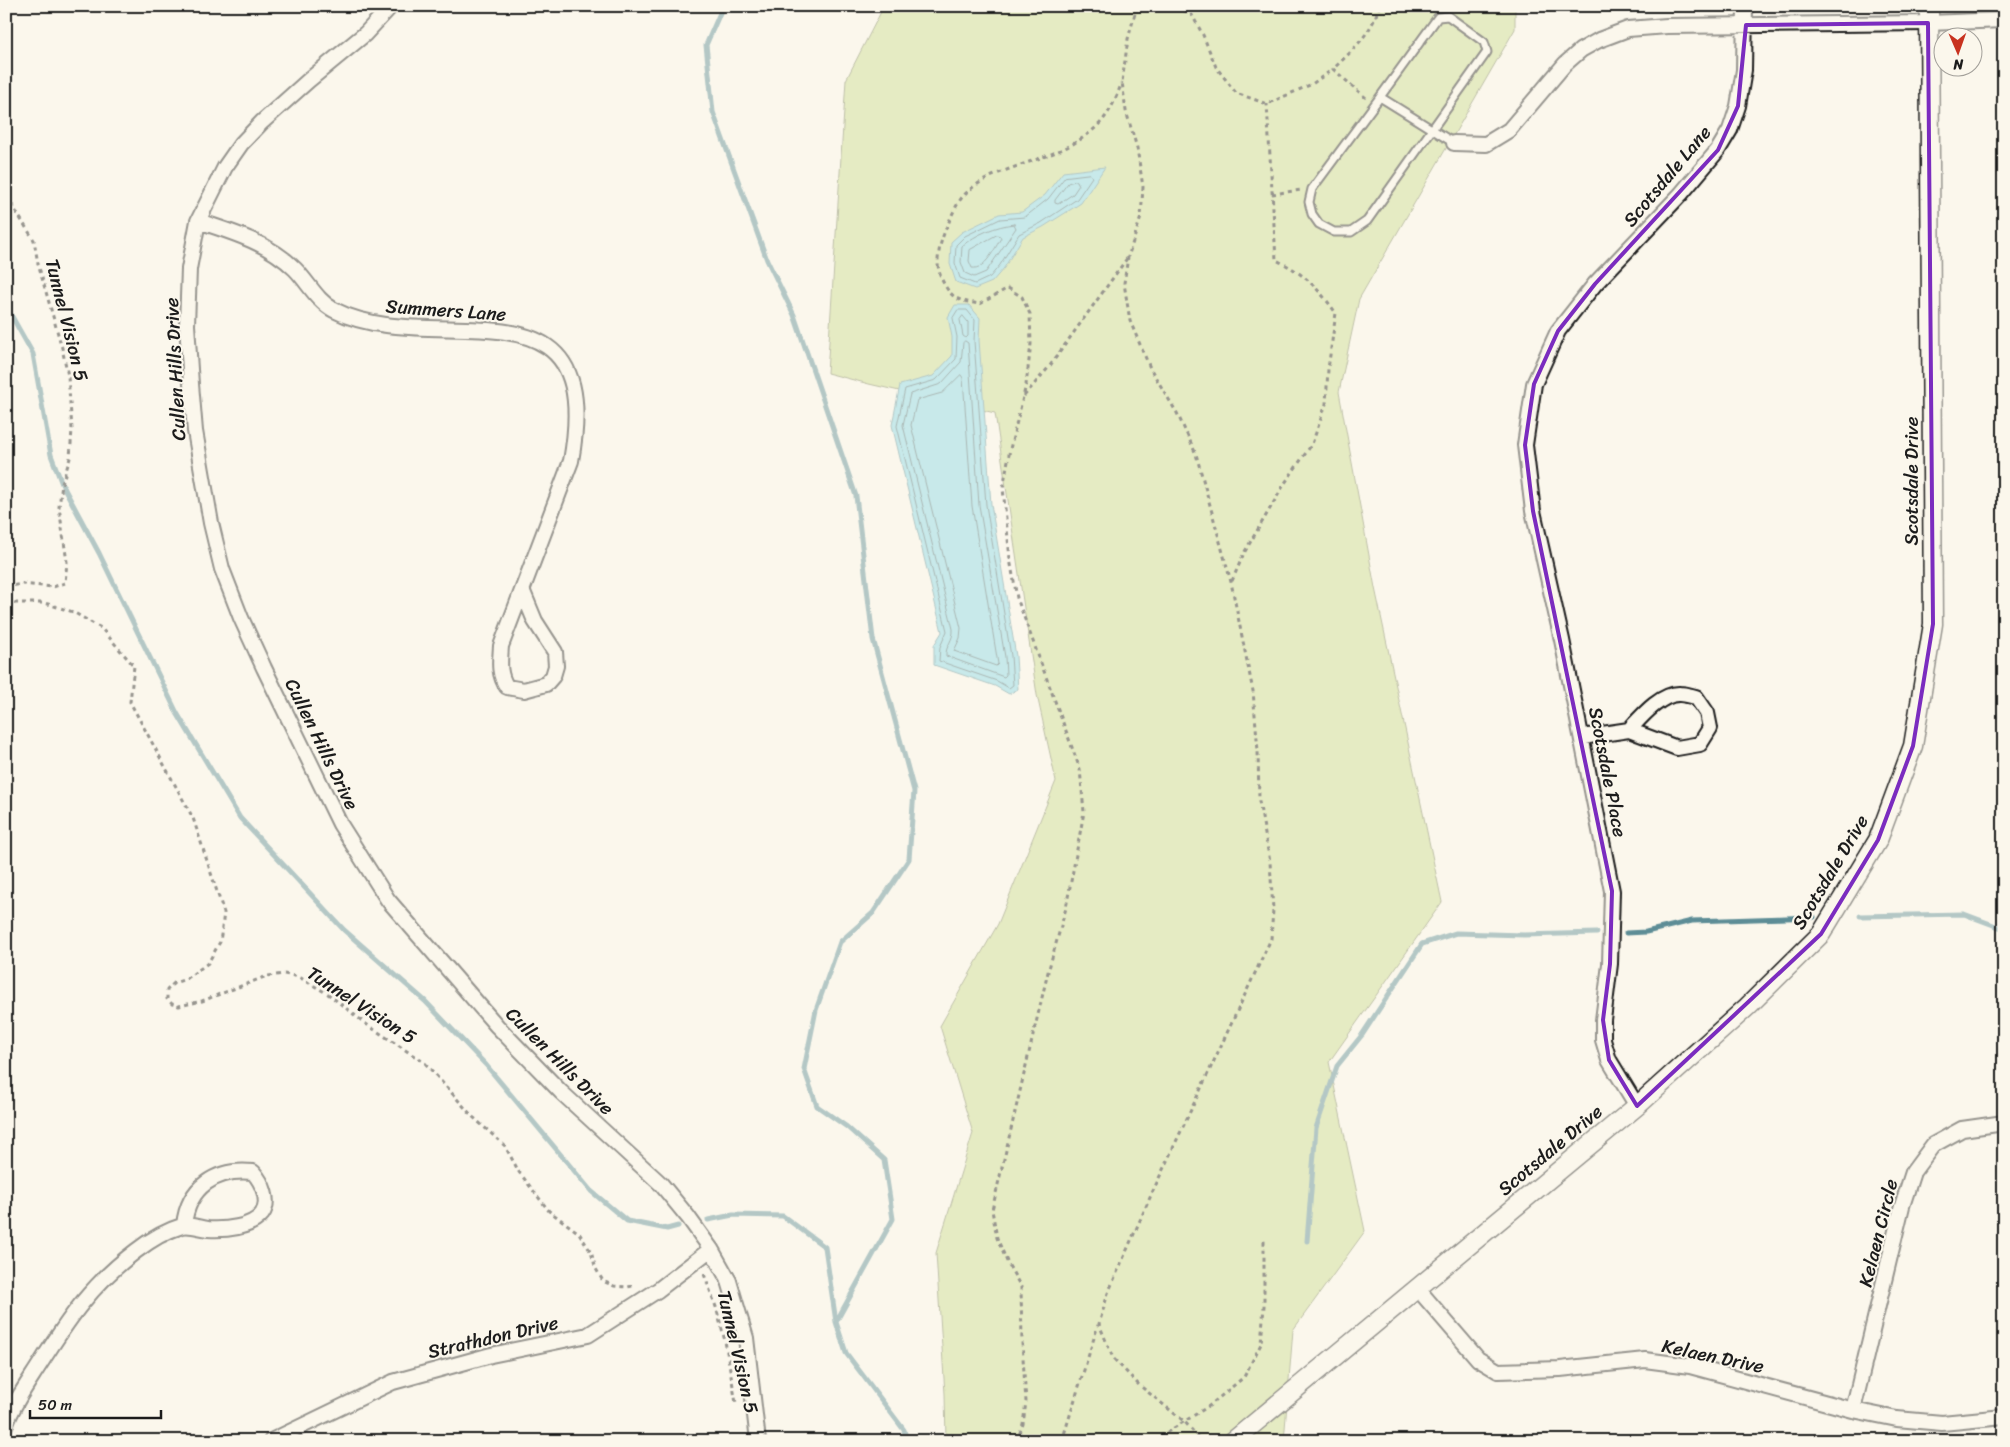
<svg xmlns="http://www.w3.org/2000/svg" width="2010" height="1447" viewBox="0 0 2010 1447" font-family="Sriracha,sans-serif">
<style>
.green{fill:#cbdc90;stroke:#747c56}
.water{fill:#89d8e7;stroke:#5d8d96}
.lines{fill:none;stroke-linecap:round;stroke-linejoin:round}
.shore{stroke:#48676d;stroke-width:1}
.stream{stroke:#5d8d96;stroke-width:5}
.service-casing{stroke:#1c1c1c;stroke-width:11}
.minor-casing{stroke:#1c1c1c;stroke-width:18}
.tertiary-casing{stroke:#1c1c1c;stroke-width:21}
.path{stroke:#1c1c1c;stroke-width:3;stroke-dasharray:4 4;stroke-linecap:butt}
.service{stroke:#fbf7ec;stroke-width:7}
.minor{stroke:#fbf7ec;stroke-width:14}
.tertiary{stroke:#fbf7ec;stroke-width:18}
.marked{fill:none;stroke:#7b2cbf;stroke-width:4;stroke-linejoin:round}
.labels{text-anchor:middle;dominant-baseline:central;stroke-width:4;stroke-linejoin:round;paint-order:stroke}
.street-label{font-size:19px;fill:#1c1c1c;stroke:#fbf7ec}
</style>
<rect width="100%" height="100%" fill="#fbf7ec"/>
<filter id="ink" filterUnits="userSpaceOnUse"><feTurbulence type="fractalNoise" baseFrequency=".02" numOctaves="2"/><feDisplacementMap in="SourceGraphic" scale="10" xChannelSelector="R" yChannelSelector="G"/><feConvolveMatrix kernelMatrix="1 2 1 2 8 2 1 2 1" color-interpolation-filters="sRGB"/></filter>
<g filter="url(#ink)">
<!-- green -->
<path class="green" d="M884,6H1515V29L1359,299L1339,392L1375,588L1442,902L1329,1062L1365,1231L1293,1330L1284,1441H946L945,1394L936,1253L973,1133L940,1026L998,924L1056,781L1037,695L995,413L869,384L827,373L846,80Z"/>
<!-- water -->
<path class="water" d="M1105,167L1081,203L1043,227L1023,237L1004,268L992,282L975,289L956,282L950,264L951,242L962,232L999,214L1022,212L1045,195L1063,172Z
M955,305H969L980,318L979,340L991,504L1016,656L1018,689L1009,694L995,686L934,665V645L942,632L892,425L900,385L933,376L952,356V337L948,317Z"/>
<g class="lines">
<!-- shore -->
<path class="shore" d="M1090,174L1092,177L1077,199L1041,223L1019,234L1000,265L990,277L975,284L960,278L955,263L956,245L965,236L1000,219L1025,217L1048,199L1065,177Z
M1077,181L1079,185L1073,194L1058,204L1055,203V200L1068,183Z
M1014,224L1016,228L986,272L974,277L965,273L961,262L962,246C976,234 996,226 1014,224Z
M997,235L1000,236L1001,238C995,248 985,270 972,268L969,261L970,250Z
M958,310H967L975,320L974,341L986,505L1011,656L1013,685L1009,688L997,681L939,661L940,647L947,631L897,426L905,389L936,380L956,359L957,337L953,318Z
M963,316L968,322V336L966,338L963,336L960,320Z
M965,341L968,343L979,505L1005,657L1006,675L1004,677L946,656C945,646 954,640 953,629L903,425L910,394L941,384L961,362L963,343Z
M961,375L963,378L972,506L997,658L998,664L996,666L954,651L960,638L961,628L911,425L917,400L942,393Z"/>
<!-- stream -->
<path class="stream" d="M723,6L706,45L713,112L767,260L794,315L856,496L873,639L914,791L909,859L873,913L840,942L816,1010L804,1069L817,1106L847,1127L884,1160L893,1219L836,1322L846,1353L904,1430L907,1441
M6,306L33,354L51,455L62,484L99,553L177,713L240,818L344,930L425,1001L486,1065L591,1191L627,1221L667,1229L678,1226
M1860,916L1964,914L2004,929
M1626,933L1646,932L1692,921L1814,917
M708,1220L733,1215L783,1216L825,1247L836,1322
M1307,1241L1316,1128L1337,1066L1362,1035L1422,944L1456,933L1524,935L1597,933"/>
<!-- service casing -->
<g class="service-casing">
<path id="service" d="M1380,97L1438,17L1448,16L1484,42L1487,52L1367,221L1351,232H1334L1319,224L1312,214L1309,202L1312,189L1380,97L1454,143"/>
</g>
<!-- minor casing -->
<g class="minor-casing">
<path id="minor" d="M391,6L365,34L309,80L262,122L241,144L225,167L198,221L189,269L187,325L191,384L195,431L211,523L222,569L241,618L264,668L340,824L388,900L497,1026L561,1092L661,1184L688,1217L711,1249L729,1281L746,1338L758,1441
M1454,143L1486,144L1509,130L1565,64L1581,50L1599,40L1628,29L1667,26L1928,23L2004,20
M198,221C232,232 269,243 295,269C308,282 317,301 334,310C433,361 606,266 571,461L501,646C500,661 498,674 507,687L524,690L546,684L553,676L556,666L555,652L535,621L523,592
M1582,737L1629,730L1677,748L1700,744L1710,728L1707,713L1696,697C1691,696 1685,694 1680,694C1661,693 1641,717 1629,730
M1637,1106L1609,1060L1603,1040V1020L1610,964L1612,891L1562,640L1533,511L1525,445L1534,384L1558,331L1595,284L1681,194L1718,150L1730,130L1738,106L1744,70L1745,6
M1417,1288L1478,1359L1498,1371L1560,1369L1645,1360L1690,1366L1853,1410L1897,1419L1942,1423L2004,1417
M1853,1410L1902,1206L1913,1172L1933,1145L1962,1129L2004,1123
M6,1424C14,1402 28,1383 40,1364C69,1318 91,1285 136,1251C149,1241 165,1231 182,1226C190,1224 200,1228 208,1229C225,1230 251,1228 262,1214C271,1201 262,1182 253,1172C216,1168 188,1187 184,1225
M271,1441L393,1382L491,1355L588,1335L658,1290L711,1249"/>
</g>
<!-- tertiary casing -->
<g class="tertiary-casing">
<path id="tertiary" d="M1233,1441L1637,1106L1747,1007L1821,934L1878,840L1913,746L1933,624L1929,6"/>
</g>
<!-- path -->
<path class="path" d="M1137,6L1128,39L1122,82L1126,111L1137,148L1143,187L1141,217L1128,257L1124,283L1130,321L1150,368L1177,413L1196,454L1231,582L1253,691L1258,751L1259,801L1270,862L1273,910L1271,939L1152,1193L1108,1293L1099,1324L1113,1358L1139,1385L1185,1422L1201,1441
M1168,6L1191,13
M1187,6L1203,35L1216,67L1236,93L1267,104L1312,84L1333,69
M1366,98L1333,69C1352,51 1373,32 1379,6
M6,189L15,210L34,240L38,264L62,348L68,376L72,429L70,458L62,484L59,507L67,562L65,583L53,587L22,584L6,587
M1272,194L1301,190
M1024,396L1049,367L1128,257
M1232,581L1244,553L1285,483L1312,444L1326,404L1328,369L1336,313C1318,288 1304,273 1276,260L1267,104
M6,603H45L73,612L101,628L134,666L130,702L193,818L224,913L220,942L208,963L186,979L174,983L167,990V999L172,1004L179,1006L202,1001L267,976L284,974L299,977L328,994L366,1024L425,1063L473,1117L505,1146L519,1172L549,1211L579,1233L591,1252L596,1269L603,1281L614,1286L628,1287L636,1285
M704,1274L716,1307L725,1341L736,1403
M1017,1441L1023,1424L1026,1402L1022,1343L1021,1287L1008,1264L997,1238L992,1210L1048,972L1066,908L1084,812L1080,769L1017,598L1010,559L1003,488L1010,449L1026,385L1031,344L1030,314L1022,297L1008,288L980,304C973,303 965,302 958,299C946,293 937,273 938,260C939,247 942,237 948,224C952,215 957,202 965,194C992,167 1047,162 1081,139C1105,123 1112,109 1122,82
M1062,1441L1098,1325
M1153,1441L1209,1406L1244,1377L1261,1344L1264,1306V1240"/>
<!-- service -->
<use href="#service" class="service"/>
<!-- minor -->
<use href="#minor" class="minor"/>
<!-- tertiary -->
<use href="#tertiary" class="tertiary"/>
</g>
</g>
<!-- marked area -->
<path d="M0 0H2010V1447H0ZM1928,23L1933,624L1913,746L1878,840L1821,934L1637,1106L1609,1060L1603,1020L1610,964L1612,891L1533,511L1525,445L1534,384L1558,331L1595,284L1718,150L1738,106L1746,25Z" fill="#fbf7ec" fill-opacity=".55" fill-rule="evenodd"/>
<path class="marked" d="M1928,23L1933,624L1913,746L1878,840L1821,934L1637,1106L1609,1060L1603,1020L1610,964L1612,891L1533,511L1525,445L1534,384L1558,331L1595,284L1718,150L1738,106L1746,25Z"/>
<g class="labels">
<!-- street labels -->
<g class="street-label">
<text transform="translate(1667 176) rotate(-50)">Scotsdale Lane</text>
<text transform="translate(446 310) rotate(4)">Summers Lane</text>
<text transform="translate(67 320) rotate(76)">Tunnel Vision 5</text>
<text transform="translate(175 369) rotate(-93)">Cullen Hills Drive</text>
<text transform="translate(1911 481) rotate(-90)">Scotsdale Drive</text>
<text transform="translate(322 744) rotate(64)">Cullen Hills Drive</text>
<text transform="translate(1608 772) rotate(79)">Scotsdale Place</text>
<text transform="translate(1830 872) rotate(-59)">Scotsdale Drive</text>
<text transform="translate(362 1005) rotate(33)">Tunnel Vision 5</text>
<text transform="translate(560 1061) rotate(45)">Cullen Hills Drive</text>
<text transform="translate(1550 1150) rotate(-40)">Scotsdale Drive</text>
<text transform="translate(1878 1233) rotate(-76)">Kelaen Circle</text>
<text transform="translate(493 1337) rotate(-13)">Strathdon Drive</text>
<text transform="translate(738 1352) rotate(77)">Tunnel Vision 5</text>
<text transform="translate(1713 1356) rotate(12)">Kelaen Drive</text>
</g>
</g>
<!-- margin -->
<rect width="2010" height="1447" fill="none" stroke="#fbf7ec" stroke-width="25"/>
<rect x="12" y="12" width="1985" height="1422" fill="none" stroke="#1c1c1c" stroke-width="2" filter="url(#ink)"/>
<!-- north arrow -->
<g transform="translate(1958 52) rotate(178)"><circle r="24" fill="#fbf7ec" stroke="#a29f99"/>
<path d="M0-4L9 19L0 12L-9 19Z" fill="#c8321e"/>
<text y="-8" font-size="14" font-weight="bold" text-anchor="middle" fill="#1c1c1c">N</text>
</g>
<!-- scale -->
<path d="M30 1410v8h131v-8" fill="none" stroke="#1c1c1c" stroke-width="2.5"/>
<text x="38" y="1410" font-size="15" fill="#1c1c1c" stroke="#fbf7ec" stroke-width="4" paint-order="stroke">50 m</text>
</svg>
